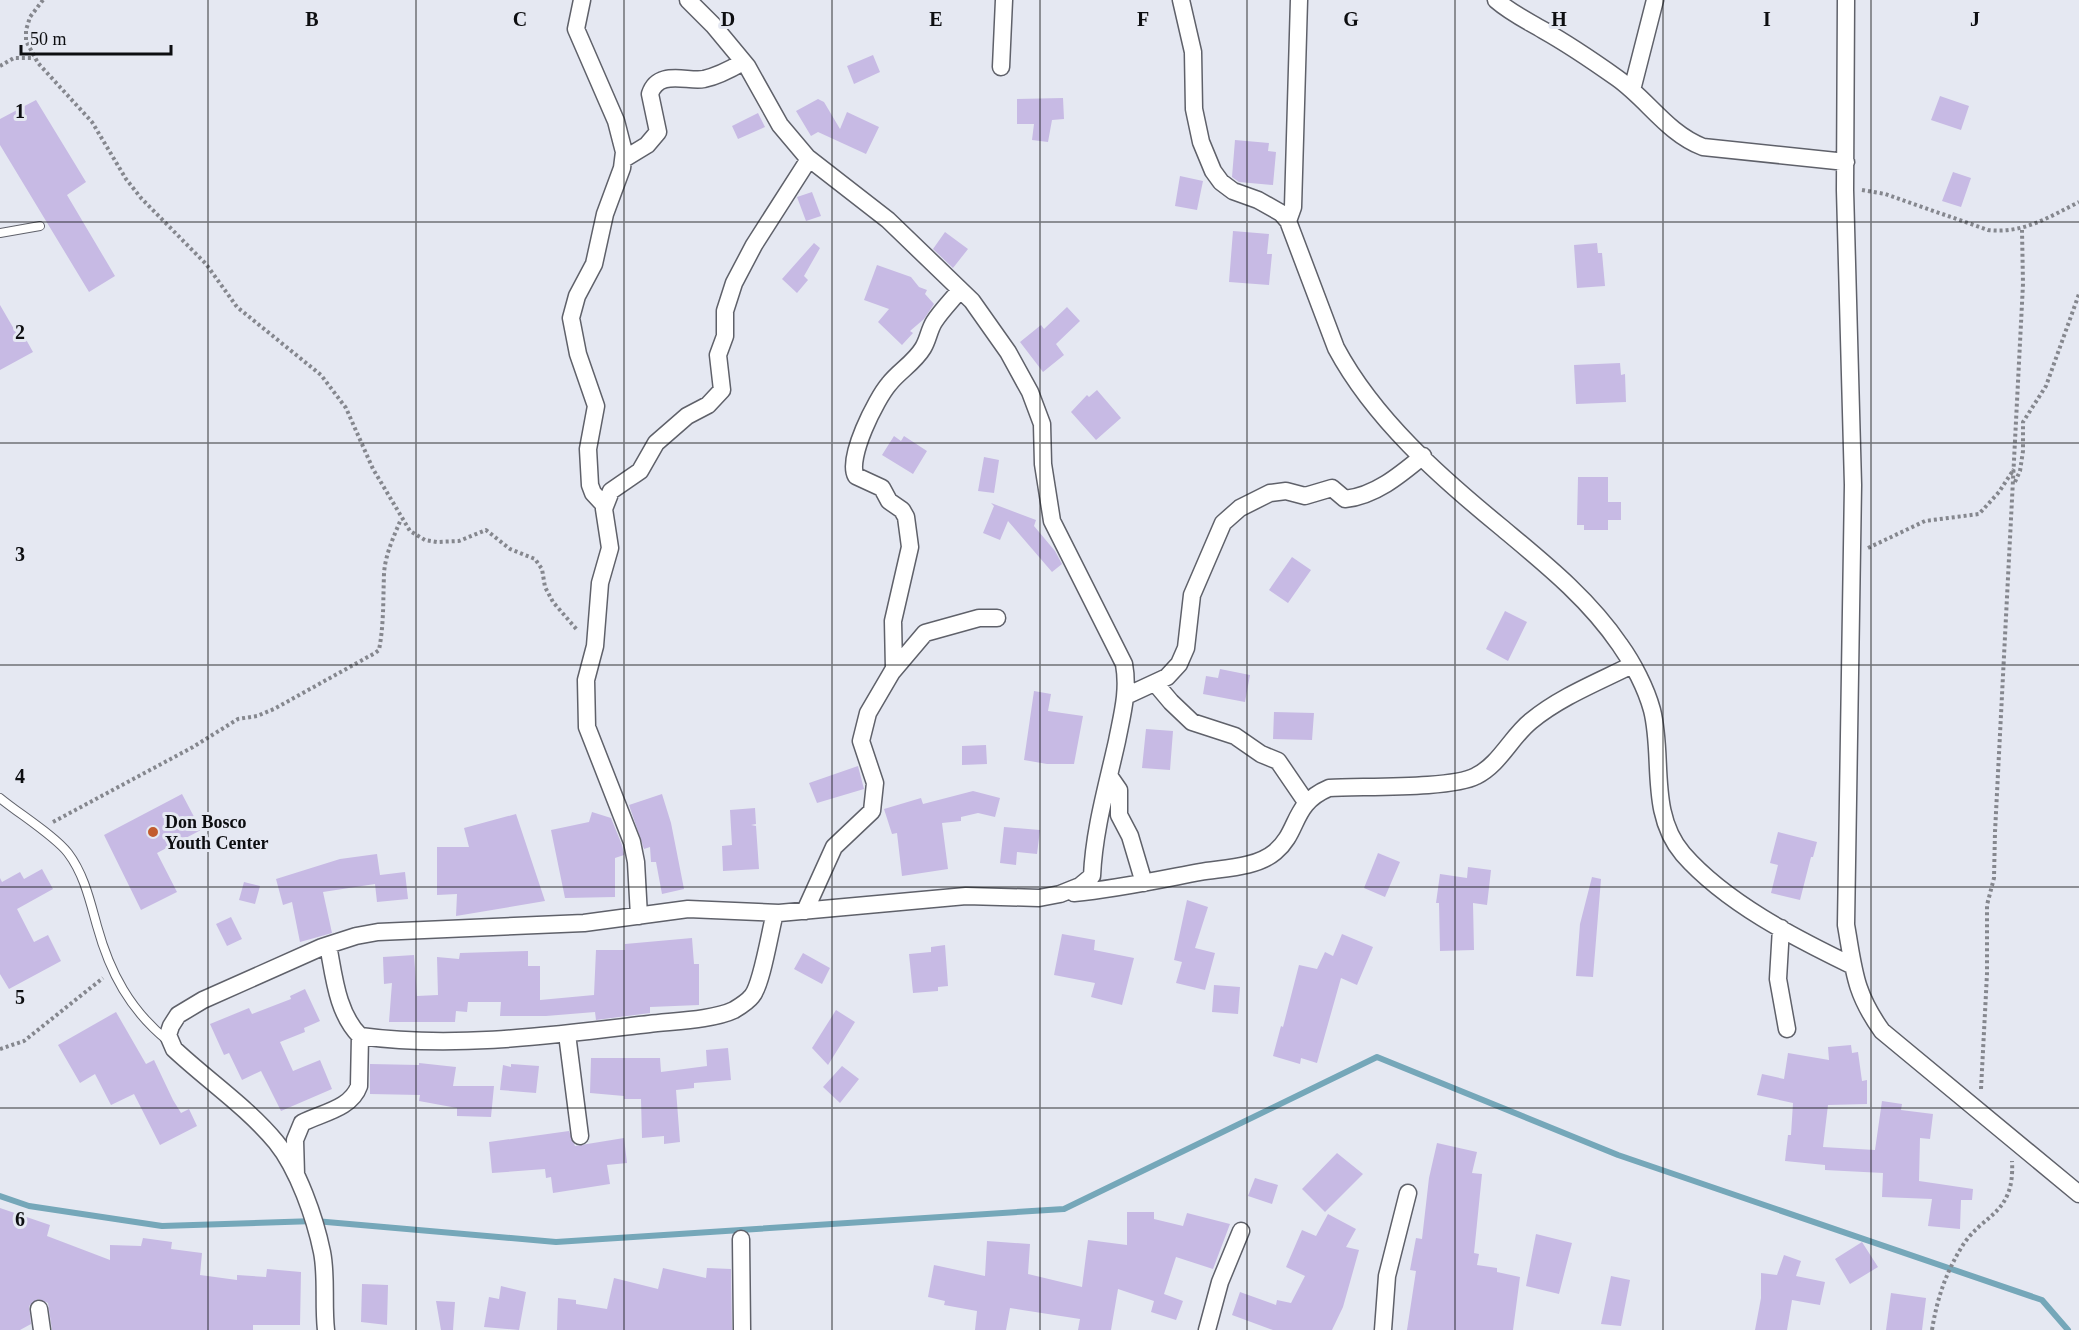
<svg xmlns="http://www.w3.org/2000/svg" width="2079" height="1330" viewBox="0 0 2079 1330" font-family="'Times New Roman',serif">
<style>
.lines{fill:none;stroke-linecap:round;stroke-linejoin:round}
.stream{stroke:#75a7b9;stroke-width:6}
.building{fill:#c7bae4}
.service-casing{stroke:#5f616a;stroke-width:10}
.minor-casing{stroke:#5f616a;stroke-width:19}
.path{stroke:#85878e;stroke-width:4;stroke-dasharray:3 3;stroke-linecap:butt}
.service{stroke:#fff;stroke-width:8}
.minor{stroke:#fff;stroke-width:16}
.grid{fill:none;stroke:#0d0e11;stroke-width:1.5;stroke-opacity:0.55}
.poi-dot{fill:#c25c2e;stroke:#e5e8f2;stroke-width:2}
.labels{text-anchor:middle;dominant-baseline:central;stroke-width:6;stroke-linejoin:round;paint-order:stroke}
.poi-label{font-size:18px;font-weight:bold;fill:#0d0e11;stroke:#e5e8f2;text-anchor:start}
.grid-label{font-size:20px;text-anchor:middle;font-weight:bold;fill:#0d0e11;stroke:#e5e8f2;stroke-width:6;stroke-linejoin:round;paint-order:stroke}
</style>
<rect width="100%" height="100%" fill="#e5e8f2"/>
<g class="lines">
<!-- stream -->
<path class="stream" d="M0,1196L29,1206L162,1226L315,1221L556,1242L1064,1209L1377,1057L1618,1155L2042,1300L2068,1330"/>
</g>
<!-- building -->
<path class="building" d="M873,55L880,72L854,84L847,66Z
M1940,96L1969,106L1961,130L1931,120Z
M1063,98L1064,119L1052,120L1048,142L1032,140L1034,124H1017V99Z
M818,99L824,102L840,129L847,112L879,127L866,154L818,132L811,136L796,111Z
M36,100L86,182L67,195L115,276L89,292L0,145V119Z
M758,113L765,127L738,139L732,126Z
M1235,140L1269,143L1268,151L1276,152L1273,185L1239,182L1232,177Z
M1953,172L1971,178L1961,207L1942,201Z
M1180,176L1203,181L1197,210L1175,206Z
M812,192L821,216L806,221L797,197Z
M1233,231L1269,234L1267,254H1272L1269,285L1229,282Z
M945,232L968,249L953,268L933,249Z
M814,243L820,248L804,276L808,280L797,293L782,279Z
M1597,243L1598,253H1602L1605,286L1577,288L1574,245Z
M877,265L911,277L919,287L927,290L925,294L934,304L924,319L910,331L913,333L902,345L878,322L889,309L864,300Z
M0,305L18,336L23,334L33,352L0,370Z
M1067,307L1080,321L1056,344L1064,355L1043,372L1020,342L1041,325L1044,329Z
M1620,363L1621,375L1625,374L1626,402L1576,404L1574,365Z
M1097,390L1121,418L1096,440L1071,412L1087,395L1089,397Z
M894,436L901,441L904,436L927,451L913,474L882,455Z
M984,457L999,460L994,493L978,491Z
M1578,477H1608V502H1621V520H1608V530H1584V525H1577Z
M991,503L1036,520L1034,526L1055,551L1062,564L1052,572L1008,521L1000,540L983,533L994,506Z
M1292,557L1311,570L1288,603L1269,590Z
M1505,611L1527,622L1508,661L1486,649Z
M1220,669L1250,675L1245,702L1203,694L1206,676L1218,678Z
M1034,691L1051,694L1048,711L1083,716L1074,764H1047L1024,760Z
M1274,712L1314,713L1312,740L1273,739Z
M1146,729L1173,731L1170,770L1142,768Z
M986,745L987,764L962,765V746Z
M858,766L864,789L817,803L809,783Z
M973,791L1000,798L995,817L978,813L961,817V821L942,823L948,869L902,876L897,833L892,834L884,809L921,798L923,804Z
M182,794L201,830L157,853L177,892L141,910L104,835Z
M662,794L671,823L684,889L662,894L656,862H651L650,847L644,849L629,805Z
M755,808L756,824L751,825L756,826L759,869L723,871L722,846L732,845L730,810Z
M592,812L611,818L622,845L624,855L615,858V897L565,898L551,830L589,822Z
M516,814L545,901L456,916L457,894L437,895V847H469L464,828Z
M1004,827L1040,830L1037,854L1017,852L1016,865L1000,863Z
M1778,832L1817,842L1813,857H1811L1800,900L1771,893L1778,865L1770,863Z
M1378,853L1400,862L1385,897L1364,888Z
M377,854L380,875L405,872L408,899L377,902L375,884L323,892L332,933L300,942L292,902L283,905L276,879L340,859Z
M1468,867L1491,870L1487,905L1473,903L1474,950L1440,951L1439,903H1436L1440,874L1467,878Z
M42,869L53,889L17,909L34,942L48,935L61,961L9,989L0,974V878L2,882L20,872L24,879Z
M1592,877L1601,879L1593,977L1576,976L1580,924Z
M244,882L260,886L255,904L239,900Z
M1187,900L1208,907L1195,948L1215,953L1205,990L1176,983L1182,962L1174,960Z
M231,917L242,939L227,946L216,924Z
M1062,934L1095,940L1094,950L1134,958L1122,1005L1091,997L1095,983L1054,975Z
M1342,934L1373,947L1357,985L1341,978L1317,1063L1301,1058L1300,1064L1273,1056L1281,1026L1283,1027L1299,965L1317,969L1325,952L1333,956Z
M692,938L694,964H699V1005L650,1007V1013L596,1020L595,1012L546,1016H500L501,1002H468L467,1012L456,1011L455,1022H389L392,983L384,984L383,957L414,955L417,996L438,995L437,957L459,959L460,953L528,951V966H540V1000L594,995L596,950H625V944Z
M945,945L948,986L938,987V991L913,993L909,954L931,952V947Z
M803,953L830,968L822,984L794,969Z
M1214,985L1240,987L1238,1014L1212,1012Z
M305,989L320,1021L304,1028L305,1032L280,1042L293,1071L320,1060L332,1089L281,1111L261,1071L242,1080L229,1053L224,1055L210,1024L249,1008L252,1014L291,999L290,996Z
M836,1010L855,1022L828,1065L812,1048Z
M116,1012L146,1064L154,1060L173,1100L181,1113L189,1109L197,1126L160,1145L134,1094L111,1105L95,1074L80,1083L58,1045Z
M1851,1045L1852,1053L1858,1052L1862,1081L1867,1080V1104L1828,1105L1823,1147L1875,1150L1882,1101L1902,1104L1901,1110L1933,1114L1930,1139L1920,1138L1919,1181L1973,1189L1972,1200H1961L1960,1229L1928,1226L1932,1199L1882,1197L1883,1173L1825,1170V1165L1785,1161L1788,1135H1791L1793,1103L1757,1095L1762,1074L1784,1079L1788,1053L1829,1060L1828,1047Z
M728,1048L731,1080L694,1083V1088L676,1090L680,1142L664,1144V1136L642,1138L641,1099H624V1096L590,1093L591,1058H660L661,1072L707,1066L706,1050Z
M419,1063L456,1067L453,1086H494L491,1117L457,1116V1108L419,1101L420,1095L370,1094V1064L419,1065Z
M511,1064L539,1066L536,1093L500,1090L503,1065L511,1067Z
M842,1066L859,1079L840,1103L823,1087Z
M569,1131L575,1146L624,1138L627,1163L607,1165L610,1184L553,1193L551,1177L546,1178L545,1169L492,1173L489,1142Z
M1437,1143L1477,1152L1472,1173L1482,1174L1474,1253L1479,1254L1477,1265L1497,1268V1272L1520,1277L1513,1330H1407L1416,1271L1410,1270L1416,1238L1422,1239L1429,1178Z
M1337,1153L1363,1174L1325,1212L1302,1189Z
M1255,1178L1278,1185L1272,1204L1248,1196Z
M0,1208L50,1225L47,1236L110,1260V1245L141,1246L143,1238L172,1242L171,1249L202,1253L200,1275L237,1280V1275L266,1277L267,1269L301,1272L300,1325H253V1330H52L48,1303L38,1299L29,1306L31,1324L20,1330H0Z
M1127,1212H1154V1219L1183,1226L1187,1213L1230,1224L1213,1269L1176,1257L1164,1294L1183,1301L1176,1320L1151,1312L1154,1301L1118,1289L1111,1330H1078L1080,1319L1010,1308L1006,1330H975L977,1311L944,1305L945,1301L928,1297L934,1265L985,1276L987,1241L1030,1244L1028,1274L1082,1287L1088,1240L1127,1245Z
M1328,1214L1356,1229L1346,1247L1359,1250L1343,1307L1332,1330H1273L1232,1315L1240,1292L1276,1305L1277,1300L1291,1303L1305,1276L1286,1267L1302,1230L1316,1236Z
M1536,1234L1572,1243L1559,1294L1526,1286Z
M1862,1242L1878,1267L1850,1284L1835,1259Z
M1784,1255L1801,1261L1796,1276L1825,1282L1820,1305L1792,1300L1787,1330H1755L1761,1298V1273L1777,1275Z
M663,1268L706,1278L707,1268L731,1269L732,1330H557L558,1298L576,1300V1304L607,1309L614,1278L658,1289Z
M1611,1276L1630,1280L1621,1326L1601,1324Z
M362,1284L388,1285L387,1325L361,1322Z
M501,1286L526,1292L519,1330L484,1327L489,1297L499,1299Z
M1891,1293L1926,1298L1922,1330H1886Z
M436,1301L455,1302L453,1330H441Z"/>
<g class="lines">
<!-- service casing -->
<g class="service-casing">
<path id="service" d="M0,233L40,226
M0,798C18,813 55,836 68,853C84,874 90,901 97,926C110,973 130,1010 168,1041"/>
</g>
<!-- minor casing -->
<g class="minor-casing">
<path id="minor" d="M582,0L576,29L616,121L624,152L622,168L605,214L594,264L577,296L571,318L578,354L596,406L588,449L590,485L593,493L605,506
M1181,0L1193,52L1194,109L1201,142L1213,171L1221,182L1233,191L1258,200L1281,213L1288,221L1336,348C1374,419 1440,477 1501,527C1544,563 1588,598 1620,645C1633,663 1646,688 1652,710C1664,757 1648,813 1683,854C1726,903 1795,938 1853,966
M1496,0C1511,13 1526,20 1543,30C1568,44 1593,61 1617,78C1648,100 1667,133 1703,147L1846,162
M1846,0L1845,190L1853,485L1846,925C1854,970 1854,992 1882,1031L2079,1194
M1001,67L1004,0
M1632,90L1655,0
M624,159L647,145L658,132L650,94C658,69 687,82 704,79C718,76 731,69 743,62
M1288,221L1293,207L1299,0
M894,669L893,621L910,547L906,517L902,510L889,501L882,488L856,476C846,459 876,399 889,384C899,371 914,363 923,348C928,340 929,330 934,322C941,311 951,301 960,290
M1155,683L1171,702L1192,722L1235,736L1261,754L1278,761L1306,802
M1126,696L1167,677L1179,664L1186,648L1192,595L1223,523L1240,508L1270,493L1286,491L1305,496L1332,488L1345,499C1375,496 1400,475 1423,456
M1110,777L1119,790V815L1130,836L1144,883
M1074,893C1117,889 1158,880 1200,872C1223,868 1256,868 1275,852C1300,831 1291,804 1329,788C1362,786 1452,789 1476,776C1500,764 1511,737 1531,721C1560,697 1598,682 1632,665
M805,911L834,847L872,811L875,783L861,741L868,713L892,672L925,633L979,618H997
M639,916L636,862L632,842L587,727L586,680L595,646L600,583L610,548L604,509L611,491L640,471L656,443L687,416L708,405L722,390L718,355L725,336V311L734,283L754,245L809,159
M1781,928L1778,979L1787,1029
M328,945C334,976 337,1013 360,1036C455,1049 555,1035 649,1024C673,1021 713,1020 734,1010C739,1007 749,1000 752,996C762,984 770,931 775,913
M567,1034L580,1136
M296,1175L295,1140L302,1123C321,1113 351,1109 359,1086L360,1036
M741,1239L742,1330
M39,1309L42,1330
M326,1330C323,1304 327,1277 322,1252C315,1218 298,1169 276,1142C247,1107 207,1080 174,1049L168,1035L171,1026L178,1015L203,1000L322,947L356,936L378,932L584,923L688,909L779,913L966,896L1039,898L1060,894L1080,886L1092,876C1094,830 1107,786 1117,741C1122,715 1129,691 1124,664L1052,521L1043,464L1042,424L1030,392L1008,352L972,301L888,220L807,157L780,125L747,66L713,25L688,0
M1207,1330L1220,1282L1241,1231
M1383,1330L1387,1276L1408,1193"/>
</g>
<!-- path -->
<path class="path" d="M43,0L30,17L26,30V41L38,63L92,122L126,179L141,198L206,264L237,307L321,375L346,408L373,469L410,531L425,540L437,542L459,541L486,530L510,549L535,559L542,569L545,587L553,602L578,631
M0,66L14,58H34
M1862,190L1885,194L1988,230C2023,234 2049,217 2079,202
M2015,482L2020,471L2023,451V422L2046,386L2079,294
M1868,548L1925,521L1979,514L1999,492L2014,469
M53,822L193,747L238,719L257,716L274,709L375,653L379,650C384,624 383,600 384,574C385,555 394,536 401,519
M0,1049L24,1041L103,978
M1981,1089L1987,974V905L1994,878L1995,832L2023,284L2022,230
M1932,1330C1937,1299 1945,1275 1961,1248C1982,1213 2015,1216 2012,1161"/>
<!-- service -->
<use href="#service" class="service"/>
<!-- minor -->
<use href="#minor" class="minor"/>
</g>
<!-- grid -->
<path class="grid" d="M208,0V1330M416,0V1330M624,0V1330M832,0V1330M1040,0V1330M1247,0V1330M1455,0V1330M1663,0V1330M1871,0V1330M0,222H2079M0,443H2079M0,665H2079M0,887H2079M0,1108H2079"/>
<!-- markers -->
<circle class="poi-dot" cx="153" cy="832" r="6"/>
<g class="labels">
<!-- poi labels -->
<g class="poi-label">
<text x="165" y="822">Don Bosco<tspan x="165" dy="21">Youth Center</tspan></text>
</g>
</g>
<g class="grid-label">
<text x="312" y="26">B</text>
<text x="520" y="26">C</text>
<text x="728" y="26">D</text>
<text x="936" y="26">E</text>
<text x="1143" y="26">F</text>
<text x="1351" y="26">G</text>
<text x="1559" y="26">H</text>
<text x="1767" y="26">I</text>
<text x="1975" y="26">J</text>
<text x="20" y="118">1</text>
<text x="20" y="339">2</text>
<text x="20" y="561">3</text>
<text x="20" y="783">4</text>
<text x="20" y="1004">5</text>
<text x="20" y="1226">6</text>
</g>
<!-- scale -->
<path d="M21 45v9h150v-9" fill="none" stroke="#0d0e11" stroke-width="3"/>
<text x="30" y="45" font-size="18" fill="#0d0e11" stroke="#e5e8f2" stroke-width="4.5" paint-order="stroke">50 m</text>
</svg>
